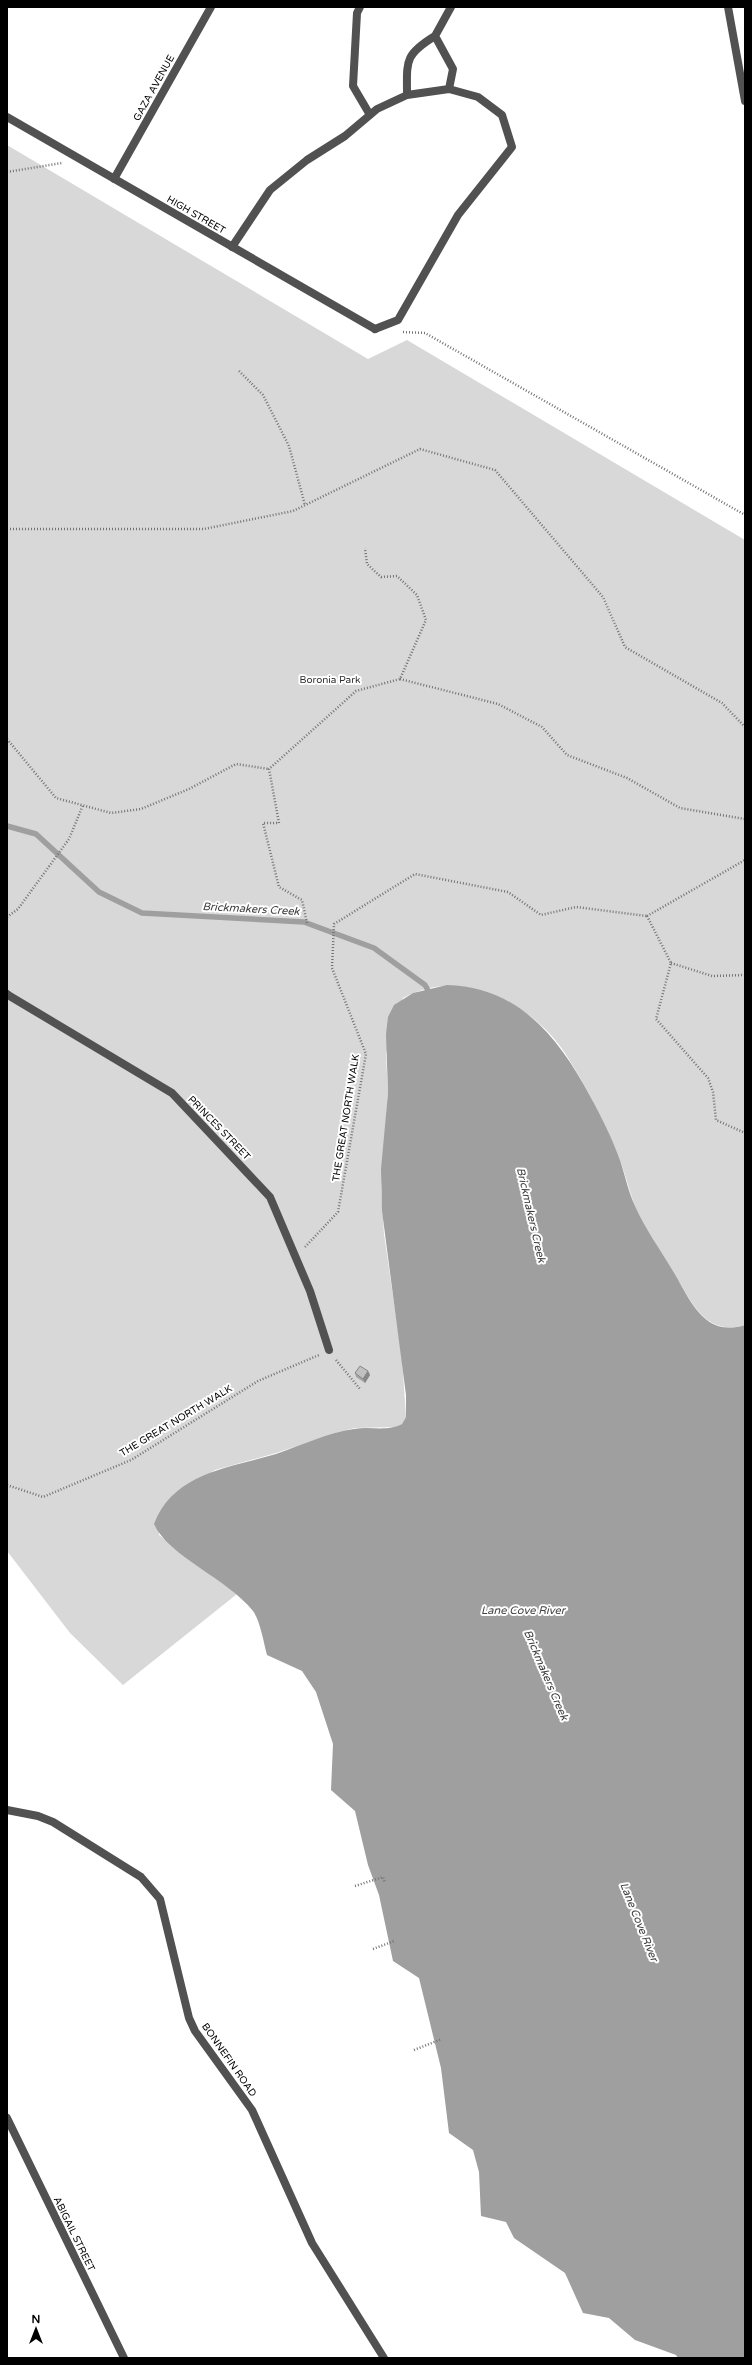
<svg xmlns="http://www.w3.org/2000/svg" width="752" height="2365" viewBox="0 0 752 2365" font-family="'Varela Round',sans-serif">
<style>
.green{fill:#d8d8d8}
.water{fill:#9f9f9f}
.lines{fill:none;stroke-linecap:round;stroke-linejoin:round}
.stream{stroke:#9f9f9f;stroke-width:5.5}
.path{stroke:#737373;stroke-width:2.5;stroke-dasharray:1 2;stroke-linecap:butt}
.service{stroke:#515151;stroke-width:8}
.minor{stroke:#515151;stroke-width:8}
.wall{fill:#a5a5a5}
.shaded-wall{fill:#868686}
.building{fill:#c0c0c0;stroke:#868686}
.labels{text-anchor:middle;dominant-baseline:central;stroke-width:4;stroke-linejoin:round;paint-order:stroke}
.street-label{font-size:10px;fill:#000;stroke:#fff}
.park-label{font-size:10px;fill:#2f2f2f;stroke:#fff}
.water-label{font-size:11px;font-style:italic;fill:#404040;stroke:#fff}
</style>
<rect width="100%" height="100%" fill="#fff"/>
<!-- green -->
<path class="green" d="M7,145L368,359L407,340L745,540V1325C704,1337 690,1299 673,1271C663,1253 650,1238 641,1220C631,1200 627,1178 619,1157C604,1121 586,1086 565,1053C547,1026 520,1005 490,994C459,982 432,983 403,998L386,1054L388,1093L381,1188L384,1234L402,1358L406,1417L402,1424L396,1427L355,1428L339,1432L276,1453L215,1470L175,1494L168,1501L162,1509L159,1535L237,1594L123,1685L70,1633L7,1551Z"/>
<!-- water -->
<path class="water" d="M447,985C519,987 559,1038 590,1096C601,1116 612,1138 620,1160C625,1175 628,1191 635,1206C645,1229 660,1249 673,1271C690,1299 703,1338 745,1325V2358H678L676,2355L635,2340L609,2318L583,2313L565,2273L514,2238L506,2222L481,2216L479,2172L473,2150L449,2133L441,2068L419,1978L393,1961L379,1895L368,1865L355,1811L331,1790L333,1744L316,1692L302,1671L267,1655C264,1644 260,1620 253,1611C228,1579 168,1556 154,1524C174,1472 230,1468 276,1454C302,1445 327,1433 354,1429C371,1426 387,1432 402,1424L406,1417V1395L382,1211L381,1169L388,1093L386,1034L388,1017L394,1005L413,993Z"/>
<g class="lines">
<!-- stream -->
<path class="stream" d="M7,826L36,834L99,892L142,913L304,922L374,948L425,985L430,994"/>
<!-- path -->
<path class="path" d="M7,172L62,163
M403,332L425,333L745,515
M239,371L263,395L289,446L305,505
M7,529H204L293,511L420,449L495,470L603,597L625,647L722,703L745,727
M400,679L498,704L542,727L567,755L627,778L680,808L745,819
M7,739L56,798L111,813L141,809L189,789L236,764L269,769
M647,916L671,963L656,1019L708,1078L713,1092L716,1120L745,1133
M647,916L745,860
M7,917L18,909L69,839L83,805
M307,923L302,900L279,887L263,823H279L269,769L356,691L400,679L426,620L417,595L397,576L381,577L367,564L365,548
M671,963L712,976L745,975
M305,1247L338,1212L366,1054L332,968L334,924L415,874L508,892L541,915L576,907L647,916
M336,1360L360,1389
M7,1485L43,1497L131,1460L258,1381L319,1355
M355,1886L383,1877L385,1883
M373,1949L394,1941
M414,2050L442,2039"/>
<!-- service -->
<path class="service" d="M360,7L357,13L353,86L370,115
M449,89L453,69L435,36L451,7
M407,95C407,61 404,55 435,36
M232,247L270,190L307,160L345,136L377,109L407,95L449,89L478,97L502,115L512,147L458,215L398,320L375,329
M8,995L172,1093L270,1197L310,1291L329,1350"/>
<!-- minor -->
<path class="minor" d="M728,7L745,101
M7,117L375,329
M114,179L211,7
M7,994L8,995
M7,1810L38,1816L53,1822L141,1877L160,1899L189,2018L195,2031L252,2110L312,2243L384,2358
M7,2118L124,2358"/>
</g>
<!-- wall -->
<path class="wall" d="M368,1371L370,1375L365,1383L356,1377L355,1373Z"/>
<!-- shaded-wall -->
<path class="shaded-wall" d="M368,1371L370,1375L365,1383L363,1379Z"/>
<!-- building -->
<path class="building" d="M360,1366L368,1371L363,1379L355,1373Z"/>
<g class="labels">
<!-- street labels -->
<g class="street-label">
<text transform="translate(154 88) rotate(-61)">GAZA AVENUE</text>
<text transform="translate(196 215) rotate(30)">HIGH STREET</text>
<text transform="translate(346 1118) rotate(-81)">THE GREAT NORTH WALK</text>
<text transform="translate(219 1128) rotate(46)">PRINCES STREET</text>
<text transform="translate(176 1421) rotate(-31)">THE GREAT NORTH WALK</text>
<text transform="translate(229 2060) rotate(55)">BONNEFIN ROAD</text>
<text transform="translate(74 2234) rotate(64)">ABIGAIL STREET</text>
</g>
<!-- park labels -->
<g class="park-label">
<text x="330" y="680">Boronia Park</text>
</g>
<!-- water labels -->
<g class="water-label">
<text transform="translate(251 909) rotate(3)">Brickmakers Creek</text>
<text transform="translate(531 1215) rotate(77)">Brickmakers Creek</text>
<text x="523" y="1610">Lane Cove River</text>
<text transform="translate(546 1675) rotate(67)">Brickmakers Creek</text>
<text transform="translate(639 1922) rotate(68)">Lane Cove River</text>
</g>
</g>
<!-- border -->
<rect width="752" height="2365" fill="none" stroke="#000000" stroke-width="16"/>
<!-- north arrow -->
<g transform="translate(36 2329)" stroke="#ffffff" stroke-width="3" paint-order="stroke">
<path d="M0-3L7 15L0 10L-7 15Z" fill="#000000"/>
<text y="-6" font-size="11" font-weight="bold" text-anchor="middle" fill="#000000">N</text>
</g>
</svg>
